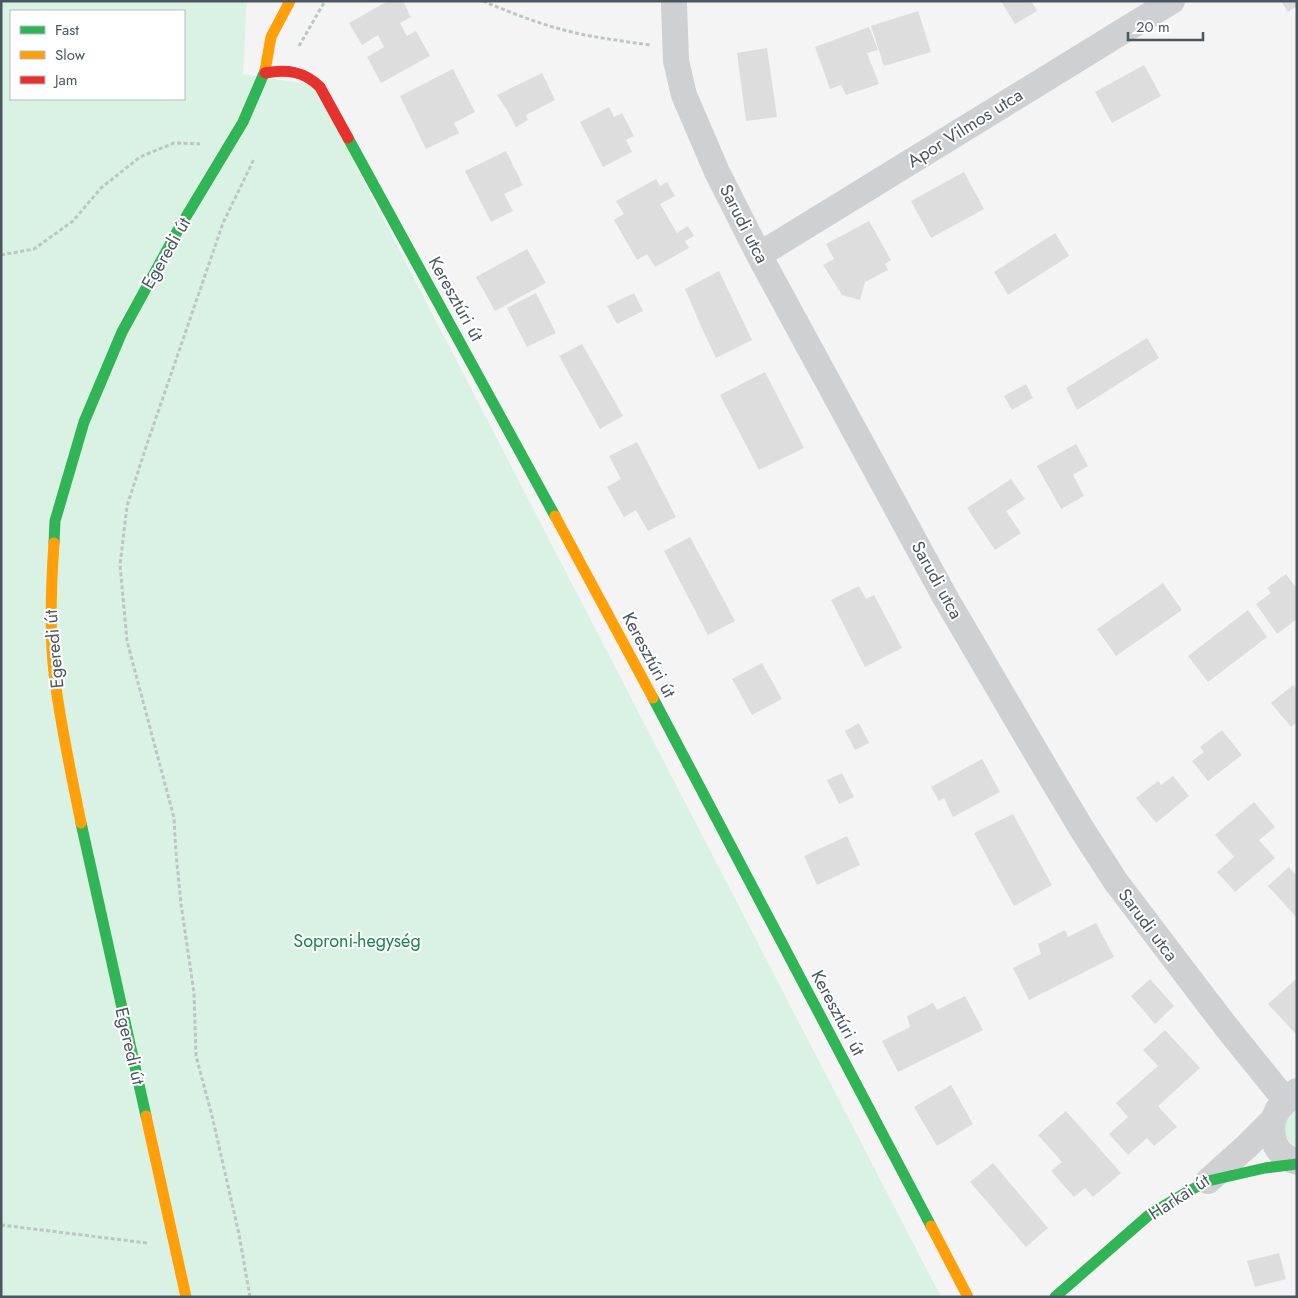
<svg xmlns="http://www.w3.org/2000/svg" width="1298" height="1298" viewBox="0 0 1298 1298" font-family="Jost,sans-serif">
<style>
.green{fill:#d9f2e3;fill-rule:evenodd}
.building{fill:#ddddde}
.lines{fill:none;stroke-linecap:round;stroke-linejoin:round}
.path{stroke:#bcc7c4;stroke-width:3;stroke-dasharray:4 2.5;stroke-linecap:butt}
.street{stroke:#ced0d2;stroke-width:26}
.fast{stroke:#30b455;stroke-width:11}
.slow{stroke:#ff9f0a;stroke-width:11}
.jam{stroke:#e5322d;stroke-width:11}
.labels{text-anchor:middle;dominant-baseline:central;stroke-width:4;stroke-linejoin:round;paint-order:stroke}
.street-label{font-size:18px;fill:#4a5661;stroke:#fff}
.park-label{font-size:18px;fill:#17864f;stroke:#fff}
</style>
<rect width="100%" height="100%" fill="#f4f4f4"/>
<!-- green -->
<path class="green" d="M1,1H247L243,74L314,85L941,1297H1ZM11,11H184V99H11Z
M1297,1110V1148C1282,1138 1280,1120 1297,1110Z"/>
<!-- building -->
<path class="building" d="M388,1H403L411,17L400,23L407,36L416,31L430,56L381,83L367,57L384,47L378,35L362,45L349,23Z
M1001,1H1031L1037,11L1015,24Z
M1281,1H1297V6L1288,12Z
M918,11L931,52L884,66L871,26Z
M869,27L878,50L867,53L879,84L846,95L841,85L830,89L815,47Z
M767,48L777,117L746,121L737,53Z
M1144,65L1161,96L1112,123L1095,92Z
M453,69L475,112L454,123L459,133L426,149L400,96Z
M542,73L555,100L526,115L528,120L516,127L507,110L497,95Z
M609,107L614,117L622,113L634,136L626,140L632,152L603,167L580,122Z
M506,151L523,185L504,194L513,211L491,222L465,171Z
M964,172L984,209L931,238L911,201Z
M656,179L660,186L667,182L675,196L660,204L677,233L688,226L694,236L685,241L689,248L655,267L647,254L637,260L614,220L624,214L616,201Z
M869,221L891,260L885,264L888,270L865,282L860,300L842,295L823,265L834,259L826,244Z
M1055,233L1069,256L1008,295L994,272Z
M527,249L546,283L495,311L476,277Z
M719,271L752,340L716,358L700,324L685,289Z
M536,293L556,333L527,347L507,308Z
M634,293L643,311L617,324L607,306Z
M1147,338L1159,358L1077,410L1066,388Z
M582,344L623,416L600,429L559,356Z
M765,372L804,448L759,470L720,395Z
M1026,384L1033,398L1012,410L1004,396Z
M637,442L676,517L648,531L636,510L624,517L607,487L621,479L609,456Z
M1076,444L1088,466L1073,475L1084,496L1061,509L1037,466Z
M1011,479L1025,499L1006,511L1021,533L995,550L967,508Z
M690,537L735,621L708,635L664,551Z
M1286,574L1297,589V619L1277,634L1256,604L1271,593L1267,588Z
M1163,583L1182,610L1116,656L1097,629Z
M859,586L866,599L874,595L902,648L865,667L831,600Z
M1248,610L1267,637L1208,682L1188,656Z
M762,663L782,699L752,715L732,679Z
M1293,685L1297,690V722L1291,727L1271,703Z
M859,723L869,743L855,750L845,731Z
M1222,730L1242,755L1208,781L1192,761L1204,752L1200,747Z
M982,759L1000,792L953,817L944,798L939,801L931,787Z
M842,773L854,797L839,804L827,780Z
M1173,776L1189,796L1156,823L1136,798L1158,781L1161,785Z
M1254,802L1275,827L1259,840L1275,858L1235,892L1217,872L1234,857L1215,835Z
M1013,814L1052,885L1014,906L974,833Z
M847,836L860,865L817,885L804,856Z
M1289,867L1297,876V918L1268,886Z
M1096,923L1114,957L1029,1000L1013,968L1041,954L1038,944L1065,930L1068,937Z
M1297,978V1035L1268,1004Z
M1150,979L1174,1006L1155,1024L1131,996Z
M965,996L983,1030L898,1072L882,1041L910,1027L907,1016L933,1003L937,1010Z
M1165,1030L1200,1068L1158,1106L1177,1127L1154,1146L1147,1138L1128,1155L1109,1134L1128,1117L1116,1103L1158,1066L1143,1050Z
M951,1085L973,1124L937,1146L914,1107Z
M1066,1111L1121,1173L1093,1197L1085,1188L1074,1197L1051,1171L1062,1162L1038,1135Z
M993,1163L1048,1228L1026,1247L970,1182Z
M1279,1253L1286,1279L1255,1287L1247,1261Z"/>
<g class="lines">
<!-- path -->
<path class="path" d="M483,1C516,15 550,28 585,35C607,39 628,42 650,45
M299,46L325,1
M1,255L34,249L73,221L101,188L140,157L174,143L200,144
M1,1225L147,1243
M250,1297L239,1234L212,1116L196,1056L194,993L181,904L176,853L174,818L127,641L120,565L127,506L146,447L223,223L254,159"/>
<!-- street -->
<path class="street" d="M674,3L676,61L684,95L717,172L759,255L945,597L1050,776L1083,831L1116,882L1224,1024L1286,1101
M759,255L1172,1
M1273,1120C1270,1140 1276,1155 1297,1162
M1208,1181L1247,1146L1273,1120L1278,1109L1297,1091"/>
<!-- fast -->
<path class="fast" d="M348,138L555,516
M54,543L55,521L84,422L122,332L178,230L243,122L265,71
M653,698L931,1226
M81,823L146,1116
M1055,1297L1149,1215L1187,1192L1208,1181L1265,1168L1297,1164"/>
<!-- slow -->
<path class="slow" d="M265,71L271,37L290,1
M555,516L653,698
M54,543C51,586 49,630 54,673C60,723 71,773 81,823
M146,1116L186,1297
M931,1226L968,1297"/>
<!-- jam -->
<path class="jam" d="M265,73C286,69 304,71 320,87L348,138"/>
</g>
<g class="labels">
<!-- street labels -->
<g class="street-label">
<text transform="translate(965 128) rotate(-32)">Apor Vilmos utca</text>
<text transform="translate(744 224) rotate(63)">Sarudi utca</text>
<text transform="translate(166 253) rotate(-60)">Egeredi út</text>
<text transform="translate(456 299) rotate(61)">Keresztúri út</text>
<text transform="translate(937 580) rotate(61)">Sarudi utca</text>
<text transform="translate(54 649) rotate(-95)">Egeredi út</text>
<text transform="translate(649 655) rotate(62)">Keresztúri út</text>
<text transform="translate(1148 925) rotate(53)">Sarudi utca</text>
<text transform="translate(838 1013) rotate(62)">Keresztúri út</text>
<text transform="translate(130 1046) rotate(77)">Egeredi út</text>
<text transform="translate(1179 1197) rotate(-33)">Harkai út</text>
</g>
<!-- park labels -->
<g class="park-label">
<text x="357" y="941">Soproni-hegység</text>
</g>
</g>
<!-- border -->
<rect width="1298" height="1298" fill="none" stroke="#4a5661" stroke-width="5"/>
<!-- legend -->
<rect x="10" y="10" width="175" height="90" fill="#ffffff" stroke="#b7bbc0"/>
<rect x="20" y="26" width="25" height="8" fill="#30b455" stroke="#b7bbc0"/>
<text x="55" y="35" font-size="15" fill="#4a5661">Fast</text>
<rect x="20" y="51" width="25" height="8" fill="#ff9f0a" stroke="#b7bbc0"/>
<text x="55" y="60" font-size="15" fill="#4a5661">Slow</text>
<rect x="20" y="76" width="25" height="8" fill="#e5322d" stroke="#b7bbc0"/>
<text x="55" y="85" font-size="15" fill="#4a5661">Jam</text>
<!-- scale -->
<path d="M1128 32v8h75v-8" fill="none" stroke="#4a5661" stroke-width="2.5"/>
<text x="1136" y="32" font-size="15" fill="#4a5661" stroke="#ffffff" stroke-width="4" paint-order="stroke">20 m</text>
</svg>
